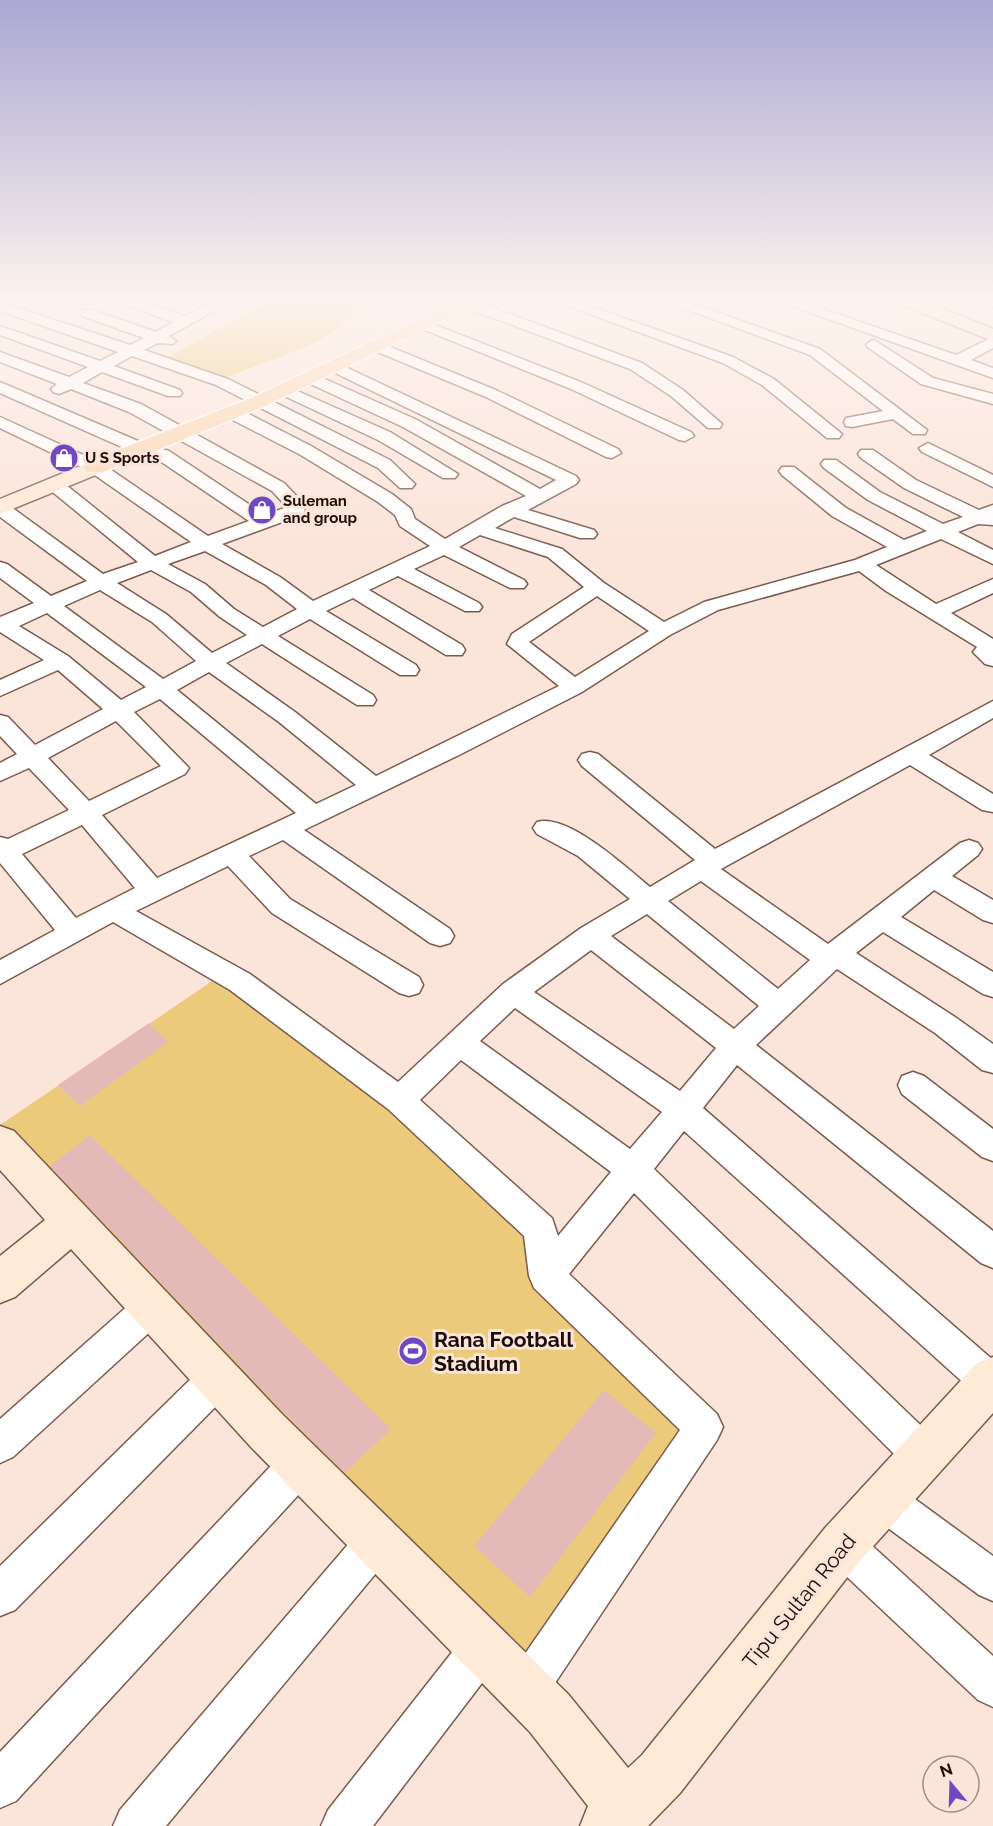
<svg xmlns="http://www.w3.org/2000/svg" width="993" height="1826" viewBox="0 0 993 1826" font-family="Raleway,sans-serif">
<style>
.green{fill:#ebca7c}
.building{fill:#e3bab8}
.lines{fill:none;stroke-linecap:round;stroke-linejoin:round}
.street-casing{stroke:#7a5a4d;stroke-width:3}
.secondary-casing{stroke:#7a5a4d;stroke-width:3}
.primary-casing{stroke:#fff;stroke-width:3}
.street{fill:#fff;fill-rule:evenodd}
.secondary{fill:#fdead7;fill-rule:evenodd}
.primary{fill:#fbd5af;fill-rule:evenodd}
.labels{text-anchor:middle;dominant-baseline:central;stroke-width:6;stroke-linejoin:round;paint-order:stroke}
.far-poi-label{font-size:15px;font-weight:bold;fill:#1a0d08;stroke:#fbe4da;text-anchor:start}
.near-poi-label{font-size:21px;font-weight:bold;fill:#1a0d08;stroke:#fbe4da;text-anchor:start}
.near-street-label{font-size:21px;fill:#1a0d08;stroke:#fbe4da}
</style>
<rect width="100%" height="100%" fill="#fbe4da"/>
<!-- green -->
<path class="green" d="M268,301H365L340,327L318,342L225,378L163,360Z
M224,973L540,1229L546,1276L704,1427L526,1689L0,1143V1125Z"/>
<!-- building -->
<path class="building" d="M149,1023L168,1042L80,1106L58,1085Z
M90,1135L391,1429L345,1473L284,1412L50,1166Z
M604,1390L656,1433L530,1597L474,1546Z"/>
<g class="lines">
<!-- street casing -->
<g class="street-casing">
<path id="street" d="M116,301H138L185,316L214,301H232L169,336L176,341L173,344L158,343L144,350L228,379L390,460L415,484L412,488H400L378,468L216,385L132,356L114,366L180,390L182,393L180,396H168L102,372L83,383L141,404L284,483L305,505L304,514L222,544L280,577L313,601L430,546L400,526L395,515L378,502L299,454L225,416L223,412L225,408H237L311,446L392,494L411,509L415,519L445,539L502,506L526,496L403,427L304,381L302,378L304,375H316L415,419L540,489L556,480L329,370L327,367L335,362L576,476L579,480L576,484L528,510L594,530L597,534L594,538H580L514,517L495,528L562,549L604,583L664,622L704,602L855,560L887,547L832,516L782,475L779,471L782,467H794L846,508L904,540L927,531L868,500L824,468L821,464L824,460H836L880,492L943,524L963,517L904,488L861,458L858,454L861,450H873L916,480L979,510L993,505V525L978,524L958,532L993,550V564L941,539L876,565L936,604L993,579V593L951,613L993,639V666L985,664L973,652L977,647L886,591L859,571L718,610L670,635L582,692L461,754L304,830L450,929L454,936L450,943L440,946L430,943L283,840L249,856L290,899L419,977L423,985L419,993L409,996L399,993L272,913L228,866L136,911L250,974L398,1082L503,984L581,928L630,899L578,856L537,834L533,828L537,822C568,813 627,868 650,887L695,860L582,766L578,760L582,754L590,752L598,754L715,849L993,701V718L929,755L993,794V812L982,810L910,765L721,869L828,944L960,843L969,840L978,843L982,849L978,855L952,876L993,900V923L983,920L934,890L901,917L993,972V997L983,994L883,932L856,953L955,1017L993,1044V1073L982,1070L935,1033L837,969L756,1045L993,1231V1268L981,1263L737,1065L703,1108L993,1360V1399L977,1395L684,1131L654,1169L938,1442L943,1456L938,1470L924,1475L910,1470L634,1193L569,1274L717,1414L723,1427L717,1440L541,1704L526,1711L511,1704L504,1689L511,1674L680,1430L534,1288L529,1276L524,1236L388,1109L230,990L113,922L0,984V960L55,930L0,863V837L8,839L69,810L29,768L0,781V763L17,754L0,736V715L8,717L35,745L103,709L58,670L0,696V680L44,660L0,632V617L34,603L0,578V562L7,564L51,596L87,581L0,517V502L7,504L103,574L138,562L49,489L46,485L49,481H61L155,556L191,542L89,471L0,428V417L101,463L208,536L249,521L157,459L133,452L0,393V382L145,444L169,451L265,515L287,507L272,491L129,412L71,389L59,394L53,392L51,389L57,384L0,362V352L69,377L88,367L0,335V326L100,361L118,352L0,311V302L130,345L144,338L82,316L80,313L82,310H92L156,332L173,322ZM480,535L548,557L584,587L512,634L507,644L559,686L376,776L295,712L226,663L262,644L357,705H373L376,700L373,695L278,636L310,619L400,675H416L419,670L416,665L326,611L353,598L446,655H462L465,650L462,645L369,590L398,576L465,611H479L482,607L479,603L414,569L444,555L510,588H524L527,584L524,580L459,547ZM205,551L266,585L297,609L263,627L234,609L205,584L168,564ZM151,570L191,592L220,617L247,635L212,653L166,614L117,583ZM100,590L152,622L196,661L163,679L64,606ZM597,596L649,631L575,677L529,642ZM47,613L146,687L121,700L68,656L19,626ZM209,672L279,722L356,785L316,804L177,690ZM160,699L296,813L157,878L102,815L185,774L189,768L134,712ZM116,721L161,766L89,801L48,758ZM82,825L135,888L76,918L22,854ZM701,881L810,960L778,989L668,901ZM647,914L759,1006L734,1029L611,936ZM591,950L716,1048L680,1091L534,992ZM515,1008L662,1112L630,1149L480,1041ZM461,1060L611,1172L558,1236L552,1218L420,1100Z
M464,301H475L642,363L683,390L722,424L720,428H708L671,396L630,369L464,307Z
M554,301H576L733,357L774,379L842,434L839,438H827L762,385L723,363Z
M664,301H686L820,349L927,430L925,434H913L893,419L852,427L846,426L844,422L846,418L883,411L810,355Z
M778,301H800L956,355L993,337V348L971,360L993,368V378Z
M982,301H993V307Z
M425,321L583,383L691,432L694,436L685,441L679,440L571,389L420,328L418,325Z
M874,340L933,378L993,394V404L921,384L869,348L866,345L869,342Z
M378,342L498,391L618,449L621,453L612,458L606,457L486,397L373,350L370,347Z
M284,385L390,432L458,474L455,478H443L378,440L278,393L276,390L278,387Z
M928,443L993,475V487L922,452L919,448Z
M913,1072L924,1076L993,1129V1161L982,1157L902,1094L898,1085L902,1076Z
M152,1290L164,1295L170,1307L164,1319L13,1457L0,1463V1419L140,1295Z
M218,1360L231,1365L236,1378L231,1391L15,1610L0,1616V1566L205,1365Z
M300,1445L314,1450L319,1464L314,1478L16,1801L0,1808V1752L286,1450Z
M883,1480L897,1486L993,1556V1601L979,1595L869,1514L863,1500L869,1486Z
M377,1521L391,1527L397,1541L391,1555L166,1826H113L120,1810L363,1527Z
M842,1525L856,1531L993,1656V1707L978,1700L828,1559L822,1545L828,1531Z
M483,1626L498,1632L504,1647L498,1662L373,1826H321L328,1810L468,1632Z"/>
</g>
<!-- secondary casing -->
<g class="secondary-casing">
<path id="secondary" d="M899,301H924L993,329V341L902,305Z
M95,460L103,462L106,467L103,472L0,514V499Z
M0,1126L14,1131L282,1414L568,1694L628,1768L642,1755L825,1528L977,1363L993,1357V1413L859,1562L680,1793L648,1826H580L588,1806L530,1732L250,1446L71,1249L15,1297L0,1303V1256L45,1220L0,1170Z"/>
</g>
<!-- primary casing -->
<g class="primary-casing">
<path id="primary" d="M459,301H483L265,406L103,472H87L84,467L87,462L251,398Z"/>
</g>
<!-- street -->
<use href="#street" class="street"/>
<!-- secondary -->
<use href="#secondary" class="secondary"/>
<!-- primary -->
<use href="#primary" class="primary"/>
</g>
<!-- sky -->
<linearGradient id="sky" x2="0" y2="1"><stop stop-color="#aba8d3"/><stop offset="0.54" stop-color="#fdf3ee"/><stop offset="1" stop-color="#fdf3ee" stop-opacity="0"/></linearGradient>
<rect width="993" height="557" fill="url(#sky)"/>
<!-- icons -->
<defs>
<g id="shop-disc" transform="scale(1.5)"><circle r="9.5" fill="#6f49c2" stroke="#fbe4da"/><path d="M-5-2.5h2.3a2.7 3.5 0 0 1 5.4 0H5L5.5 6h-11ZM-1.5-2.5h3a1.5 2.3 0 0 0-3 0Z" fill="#fff"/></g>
<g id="stadium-disc" transform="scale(1.5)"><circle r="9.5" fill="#6f49c2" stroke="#fbe4da"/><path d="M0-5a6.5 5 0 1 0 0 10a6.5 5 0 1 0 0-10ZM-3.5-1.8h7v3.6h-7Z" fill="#fff"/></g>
</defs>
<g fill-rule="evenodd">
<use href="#shop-disc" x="64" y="458"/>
<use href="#shop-disc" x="262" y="510"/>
<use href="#stadium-disc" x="413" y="1351"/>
</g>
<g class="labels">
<!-- far-poi labels -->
<g class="far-poi-label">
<text x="85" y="458">U S Sports</text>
<text x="283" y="501">Suleman<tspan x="283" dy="17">and group</tspan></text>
</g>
<!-- near-poi labels -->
<g class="near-poi-label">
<text x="434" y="1339">Rana Football<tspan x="434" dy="24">Stadium</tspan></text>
</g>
<!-- near-street labels -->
<g class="near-street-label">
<text transform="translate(799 1601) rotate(-51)">Tipu Sultan Road</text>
</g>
</g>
<!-- north arrow -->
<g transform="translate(951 1784) rotate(341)"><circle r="28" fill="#fbe4da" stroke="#a18e86" stroke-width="1.5"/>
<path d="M0-4.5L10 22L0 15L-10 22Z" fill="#6f49c2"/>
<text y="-9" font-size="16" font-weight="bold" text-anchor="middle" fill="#1a0d08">N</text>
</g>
</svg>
